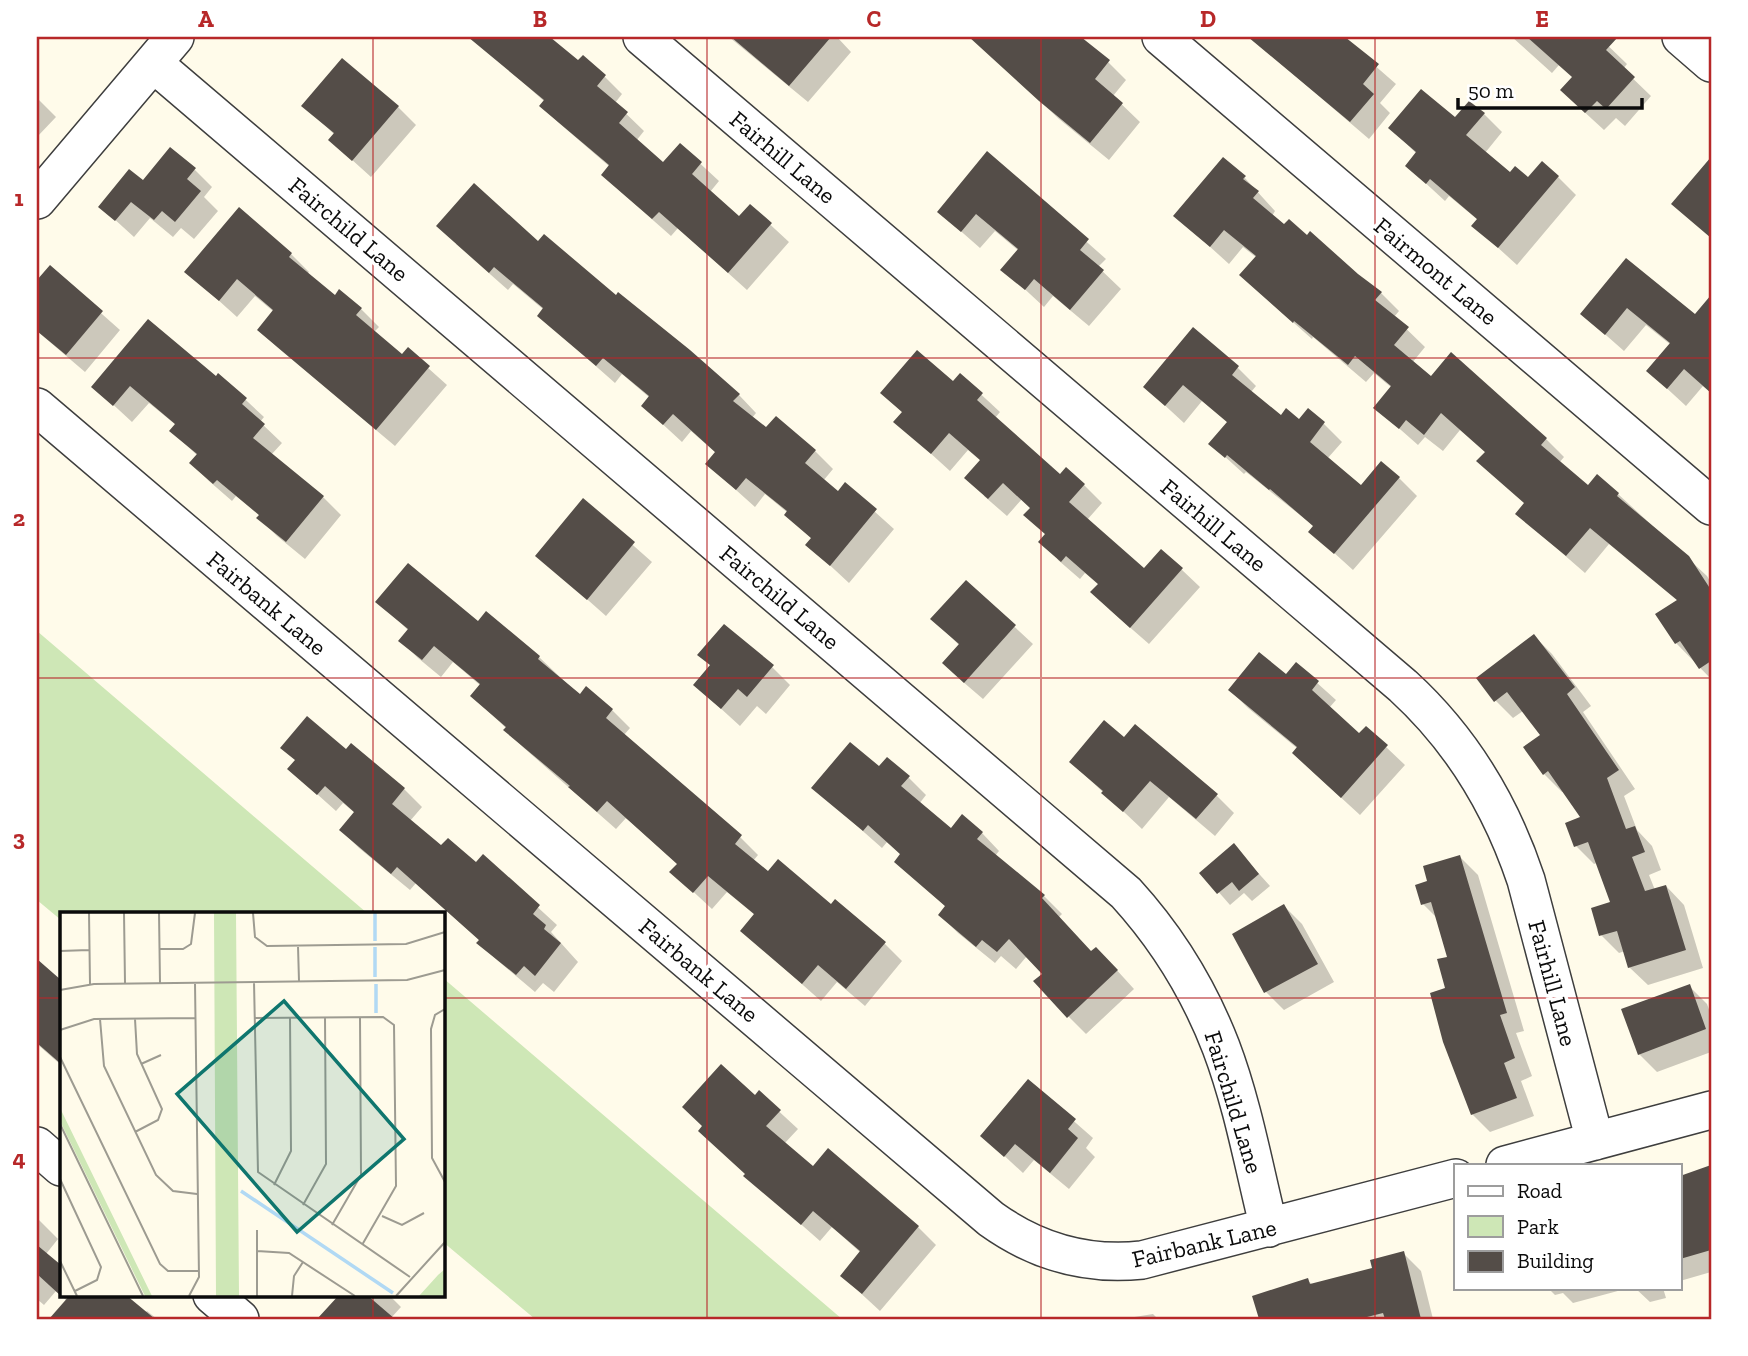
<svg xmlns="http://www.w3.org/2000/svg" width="1748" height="1356" viewBox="0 0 1748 1356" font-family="'Zilla Slab',serif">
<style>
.green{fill:#cee7b6}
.shadow{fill:#0003}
.building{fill:#544d48}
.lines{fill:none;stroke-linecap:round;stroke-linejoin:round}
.minor-casing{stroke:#3e3e3e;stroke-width:40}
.minor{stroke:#fff;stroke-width:37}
.grid{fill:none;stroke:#b72829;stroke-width:2;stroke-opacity:0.55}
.labels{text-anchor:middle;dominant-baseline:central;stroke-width:7;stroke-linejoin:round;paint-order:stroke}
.street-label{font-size:24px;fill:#0b0b0b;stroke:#fff}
.inset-river{fill:none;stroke:#b1d9f4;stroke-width:3.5}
.inset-road{fill:none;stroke:#9d9b91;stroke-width:2}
.view{fill:#0f766e;fill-opacity:0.15;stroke:#0f766e;stroke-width:3.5}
.inset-edge{fill:none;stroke:#0b0b0b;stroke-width:3.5}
.neatline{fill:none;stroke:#b72829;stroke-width:2.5}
.grid-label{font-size:23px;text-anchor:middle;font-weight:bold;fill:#b72829}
</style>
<rect width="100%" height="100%" fill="#fffbea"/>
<!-- green -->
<path class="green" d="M37,631L367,913H61V920L37,900Z
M443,978L842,1319H535L443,1242Z"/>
<!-- shadow -->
<path class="shadow" d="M481,37H552L550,39L578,62L604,76L622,94L615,103L644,131L636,141L663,164L680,145L719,181L710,192L739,219L750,206L789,242L747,290L678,228L671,236L621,192L610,167L559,123L541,106L545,102L477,42Z
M729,37H837L851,52L808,102Z
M972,37H1073L1085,47L1108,62L1126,80L1113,96L1140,122L1109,160L1059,119Z
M1250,37H1342L1396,84L1380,103L1390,113L1369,139Z
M1512,37H1599L1627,64L1623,69L1651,96L1625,126L1616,118L1604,130L1580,108L1574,78L1559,65L1552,73Z
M37,98L56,117L37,137Z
M304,106L398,107L416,125L371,177L330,140L335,135Z
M1484,114L1502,132L1485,153L1510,174L1529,179L1558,177L1576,195L1517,265L1473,225L1478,220L1449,196L1445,201L1407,166L1417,154L1390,128Z
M987,154L1106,259L1098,267L1121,289L1089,326L1053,296L1044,307L1003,269L1019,251L995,231L980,248L939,212Z
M195,170L212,187L204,197L218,211L194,239L181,228L173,237L150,218L134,237L101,207L143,182Z
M1244,177L1275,211L1272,216L1381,293L1399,311L1394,317L1425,347L1412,363L1432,378L1546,439L1564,457L1559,463L1588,487L1618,494L1707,576L1711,583V679L1676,643L1678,601L1609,544L1585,573L1517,514L1526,504L1486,453L1460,430L1443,451L1425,437L1418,445L1376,408L1392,388L1374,373L1366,382L1313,337L1312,339L1260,293L1257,258L1243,247L1229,264L1176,216Z
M239,210L291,254L309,272L307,274L335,297L361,309L379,327L374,332L402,356L408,350L447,385L395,446L277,347L259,330L274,312L255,296L237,317L187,272Z
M539,243L616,298L739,395L756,413L752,418L766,430L815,451L833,469L823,481L838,493L845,485L894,529L849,583L808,545L812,539L786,515L788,513L765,494L755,507L707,464L716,453L691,431L682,442L643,406L650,398L622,374L615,383L539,316L544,310L513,284L508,290L456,244Z
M1626,260L1695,317L1711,298V393L1703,386L1686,406L1648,371L1671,345L1646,325L1624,351L1582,314Z
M50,268L120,330L85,372L37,331V283Z
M1193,330L1238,368L1256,386L1251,392L1281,417L1299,422L1308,411L1324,424L1342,442L1327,459L1361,488L1399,478L1417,496L1353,570L1311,532L1315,527L1246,472L1244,474L1211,444L1228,423L1202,401L1184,423L1145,387Z
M219,375L264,417L260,422L282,443L271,455L323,497L341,515L305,559L277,536L259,518L260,516L236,496L232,501L209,481L191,463L198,456L171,431L176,425L149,403L132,422L93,386L216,379Z
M960,375L1000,412L995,418L1060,477L1084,485L1102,503L1087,520L1144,571L1162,551L1200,587L1149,644L1110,610L1099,585L1085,573L1080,579L1058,560L1046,535L1026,515L1032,508L1022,499L1007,516L984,496L981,461L968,450L950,471L896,422L903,413L883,393L953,383Z
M583,501L652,562L606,616L537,555Z
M966,582L1033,644L983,699L962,681L960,646L933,619Z
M378,602L478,624L486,614L539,657L580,696L612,710L630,728L624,735L740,837L758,855L753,861L768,873L832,906L884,943L902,961L865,1006L837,982L821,1001L742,931L755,915L727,892L712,909L672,872L678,864L626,818L616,829L524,748L506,730L507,729L472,696L481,686L453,662L441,677L418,658L400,640L408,630Z
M1534,636L1552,654L1591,706L1583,712L1635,789L1624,796L1637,830L1652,846L1661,870L1649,875L1655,890L1666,886L1684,905L1703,968L1648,985L1629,967L1625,951L1619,953L1601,935L1612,903L1597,863L1594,864L1576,846L1582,818L1564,791L1562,792L1544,774L1543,736L1523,711L1513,718L1495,700Z
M700,655L772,667L790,685L766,714L757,706L740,726L695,685L711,666Z
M1296,664L1336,700L1329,708L1360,736L1366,728L1405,765L1360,815L1312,771L1298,749L1248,708L1230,690L1286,677Z
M1124,739L1216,795L1234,813L1215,836L1169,797L1142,829L1071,762Z
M346,752L404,789L422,807L410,821L442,847L476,865L483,857L557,925L551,932L578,962L554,992L543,983L535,992L497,960L479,942L480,941L416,883L410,890L359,848L341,830L355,813L343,803L336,811L289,769Z
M879,769L908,777L926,795L919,804L951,831L982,833L999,851L995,856L1044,896L1062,914L1058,918L1092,953L1114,967L1134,989L1086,1034L1068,1016L1044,974L1027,956L1016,969L1001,956L995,963L958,933L940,915L946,907L896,861L901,855L887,842L882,848L814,788Z
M1234,846L1270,886L1252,901L1244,893L1230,905L1202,873Z
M1460,857L1478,875L1524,1031L1516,1033L1532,1076L1521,1081L1534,1116L1490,1132L1472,1114L1447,990L1449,958L1438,919L1423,904L1429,883Z
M1284,906L1302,924L1334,982L1284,1010L1266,992L1234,934Z
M37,961L61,982V1065L37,1044Z
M1689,986L1707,1004L1711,1015V1052L1657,1072L1639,1054Z
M1028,1081L1093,1138L1086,1148L1095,1157L1069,1189L1034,1160L1023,1173L983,1136Z
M759,1093L798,1129L784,1144L813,1169L918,1227L936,1245L880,1311L842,1276L861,1253L832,1227L820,1241L746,1176L755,1097Z
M1711,1166V1272L1680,1281V1182L1698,1176L1697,1172Z
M37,1218L58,1239L46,1254L61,1267V1295H123L145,1313L147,1311L157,1319H53L67,1301L56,1291L44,1305L37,1299Z
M1403,1253L1421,1271L1433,1319H1261L1254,1297L1307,1280L1313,1285L1374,1270Z
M1548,1288H1629L1573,1303L1563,1293L1555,1295Z
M1635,1288H1663L1666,1298L1650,1302Z
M336,1295H389L401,1307L391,1318L393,1319H331L325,1313L339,1297Z
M1153,1314L1158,1319H1122Z"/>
<!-- building -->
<path class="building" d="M468,37H550L578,60L583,55L606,75L597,86L628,112L619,123L663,162L680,143L702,162L692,174L739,216L750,204L772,223L728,273L659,212L652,219L601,175L609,165L539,106L544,100Z
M731,37H831L789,86Z
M969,37H1081L1110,60L1095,79L1123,103L1090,143L1039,101Z
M1248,37H1345L1379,64L1363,84L1374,94L1350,122Z
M1527,37H1618L1606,50L1635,77L1606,109L1597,101L1585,113L1560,90L1572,77Z
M342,58L399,106L352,161L328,140L334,133L301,106Z
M1421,89L1455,117L1469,101L1485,113L1466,135L1510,172L1515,166L1528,177L1542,161L1559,176L1498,248L1471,226L1477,219L1430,179L1426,184L1405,166L1416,152L1388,128Z
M170,147L196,168L187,179L201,191L175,222L162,211L154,220L131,202L115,221L98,207L129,169L143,180Z
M987,151L1089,239L1080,250L1104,270L1070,310L1034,279L1025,290L1000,270L1018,249L976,214L961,232L937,212Z
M1223,157L1246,176L1243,179L1259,191L1253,198L1284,224L1289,219L1307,235L1310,231L1358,274L1382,292L1375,300L1409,327L1394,345L1431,376L1451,352L1547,438L1541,445L1588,485L1597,474L1619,493L1617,496L1689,556L1711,590V661L1699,669L1680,641L1675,644L1655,614L1677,600L1590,528L1566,556L1515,514L1524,503L1476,461L1485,452L1441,413L1424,435L1406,420L1399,429L1373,408L1391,386L1355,356L1348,365L1294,321L1293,323L1239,275L1256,256L1224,230L1210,247L1173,216Z
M1711,157V238L1671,204Z
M474,183L538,241L544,234L616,295L618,292L690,350L740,394L733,401L766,427L776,416L816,450L805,463L838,491L845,482L877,509L830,566L805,545L811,538L784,515L787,511L746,478L736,490L705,464L715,452L673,414L663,425L641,406L649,396L603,358L596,366L537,316L543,308L494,267L489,273L436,226Z
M239,207L292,253L289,257L335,295L339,289L362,308L356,315L402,354L408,347L430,366L376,430L257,330L273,310L237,279L219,301L184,272Z
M1626,258L1695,314L1711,295V393L1684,369L1667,389L1646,371L1670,343L1627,308L1605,335L1580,314Z
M50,265L103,311L66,355L37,331V280Z
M148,319L216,376L218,373L247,398L242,404L265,424L253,438L324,496L286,542L256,518L259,515L217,480L213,484L189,463L197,454L169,431L175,424L130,386L113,406L91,387Z
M1193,327L1239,366L1232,375L1281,415L1286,408L1299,419L1308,408L1325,422L1310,442L1361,485L1381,461L1400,477L1334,554L1308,532L1313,526L1270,489L1269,490L1227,455L1225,458L1208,444L1227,422L1183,385L1165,406L1143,387Z
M917,350L953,381L960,373L983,393L977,400L1060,474L1066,467L1085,484L1069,502L1144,568L1161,549L1183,568L1130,628L1090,592L1098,584L1066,556L1061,562L1038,542L1045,534L1023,515L1030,508L1003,483L988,499L964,478L980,460L949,433L931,454L893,422L902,412L880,393Z
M583,498L635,542L587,600L535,556Z
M408,563L478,621L486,611L540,656L538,659L580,694L586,686L613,709L606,718L742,835L735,844L768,871L778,859L831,904L835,899L886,942L846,989L818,965L802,984L740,931L754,914L708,876L693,893L669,872L677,864L607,801L597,812L568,787L570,786L503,730L506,727L470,696L480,684L434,646L422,660L398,641L408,629L375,602Z
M966,580L1016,625L964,683L942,663L959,644L930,619Z
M724,624L774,665L747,697L738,689L721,709L693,685L710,665L697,655Z
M1534,634L1575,687L1567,694L1619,770L1607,778L1626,829L1635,826L1645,852L1632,857L1645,891L1666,885L1686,950L1628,968L1617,931L1599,936L1591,908L1610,902L1588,842L1574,847L1565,823L1580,817L1548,771L1543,775L1523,747L1540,735L1507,692L1494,702L1476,678Z
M1259,652L1286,674L1296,662L1319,681L1312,690L1359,733L1366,726L1388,745L1341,798L1292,753L1297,747L1228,690Z
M307,716L346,749L351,743L405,788L392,804L441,845L448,838L476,862L483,854L540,905L533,914L546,925L544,929L561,943L535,976L524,966L516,975L476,943L479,940L397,867L391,874L339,830L354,812L325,786L317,795L287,769L295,760L280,748Z
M1104,720L1124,737L1135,724L1218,794L1196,819L1150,781L1123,812L1101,793L1103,791L1069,762Z
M850,742L879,766L887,757L910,776L901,786L951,828L962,814L983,832L977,839L1045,895L1042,898L1091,951L1096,947L1118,970L1067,1018L1033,981L1042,974L1009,939L997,952L982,940L976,947L938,915L945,906L894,862L900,854L868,825L863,831L811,788Z
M1234,843L1259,874L1239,891L1232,882L1217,894L1199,873Z
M1460,855L1507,1013L1500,1015L1515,1058L1504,1063L1517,1098L1471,1115L1443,1042L1430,993L1445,988L1437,959L1447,957L1431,902L1421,905L1415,885L1427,881L1423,866Z
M1284,904L1318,964L1264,993L1232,934Z
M37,959L61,980V1064L37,1043Z
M1690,984L1706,1029L1638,1055L1621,1009Z
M721,1064L755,1095L759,1090L781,1110L766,1126L813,1166L828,1148L919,1226L862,1294L840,1276L860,1251L813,1211L801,1225L743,1176L745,1174L698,1131L702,1126L682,1107Z
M1028,1079L1076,1119L1068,1129L1078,1138L1050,1173L1015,1144L1004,1157L980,1136Z
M1711,1165V1250L1680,1259V1176Z
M37,1245L61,1265V1296L37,1274Z
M1404,1251L1421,1319H1385L1383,1313L1359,1319H1259L1252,1296L1308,1278L1310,1284L1372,1268L1370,1260Z
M70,1295H126L155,1319H49Z
M339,1295H367L395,1319H317Z"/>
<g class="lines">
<!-- minor casing -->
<g class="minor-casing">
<path id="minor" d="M642,37L1403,686C1462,740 1501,805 1526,880L1595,1141
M1161,37L1711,506
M1681,37L1711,63
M153,63L1126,893C1167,938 1199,990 1221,1047C1243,1105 1254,1168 1269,1228
M37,200L175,37
M37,407L991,1219C1037,1252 1086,1266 1142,1260L1456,1178
M37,1146L61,1167
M1505,1165L1711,1110
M212,1295L240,1319"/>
</g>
<!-- minor -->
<use href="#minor" class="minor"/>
</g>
<!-- grid -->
<path class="grid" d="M373,37V913M707,37V1319M1041,37V1319M1375,37V1319M37,358H1711M37,678H1711M37,998H61M443,998H1711M373,1295V1319"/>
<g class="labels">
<!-- street labels -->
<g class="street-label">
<text transform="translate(783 157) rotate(40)">Fairhill Lane</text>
<text transform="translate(349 229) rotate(40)">Fairchild Lane</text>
<text transform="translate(1436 271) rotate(40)">Fairmont Lane</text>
<text transform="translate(1214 525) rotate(40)">Fairhill Lane</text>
<text transform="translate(780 597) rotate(40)">Fairchild Lane</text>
<text transform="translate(267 603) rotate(40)">Fairbank Lane</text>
<text transform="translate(699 970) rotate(40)">Fairbank Lane</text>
<text transform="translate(1553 983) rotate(75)">Fairhill Lane</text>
<text transform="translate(1234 1102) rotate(73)">Fairchild Lane</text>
<text transform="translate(1204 1243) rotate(-13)">Fairbank Lane</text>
</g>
</g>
<!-- overview -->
<g transform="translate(60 912)">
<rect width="385" height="385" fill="#fffbea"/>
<path d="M154,1H176L179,384H156ZM0,196L92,384H85L0,209ZM385,357V384H359L378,363Z" fill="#cee7b6"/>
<path class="inset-river" d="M315,1V29M315,35V65M316,72V101M181,279L333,381"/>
<path class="inset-road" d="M29,1L30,72M64,1L65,71M99,1L100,71M193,1L195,25L207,34L346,32L385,20M238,34L239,69M100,37H123L131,32L135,1M0,39L29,38M194,70L198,260L350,365M0,78L34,72L347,68L385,58M385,97L375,103L371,117L372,246L385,270M194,106L323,105L334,113L336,274L302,333M40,107L44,154L96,263L113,279L137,282M0,118L34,107L136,106M0,145L100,352L108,359H138M81,152L101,143M0,212L83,384M75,220L98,208L102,197L77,142L75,107M0,267L41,355L37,368L15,379M214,273L231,239L230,105M243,293L266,252L265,105M322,304L342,313L364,301M272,313L301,263L300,105M197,318V384M197,339L229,341L295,384M0,349L17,384M129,384L139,365L135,71M232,384L234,364L243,350M336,384L385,330"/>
<path class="view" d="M224,89L344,227L237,320L117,182Z"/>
<rect width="385" height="385" class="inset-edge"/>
</g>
<!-- border -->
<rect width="1748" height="1356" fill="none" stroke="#ffffff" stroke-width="77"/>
<!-- legend -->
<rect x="1454" y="1164" width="228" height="126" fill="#ffffff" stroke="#9d9d9d" stroke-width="2"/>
<rect x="1468" y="1186" width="35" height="10" fill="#ffffff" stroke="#9d9d9d" stroke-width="2"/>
<text x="1517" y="1198" font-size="21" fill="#0b0b0b">Road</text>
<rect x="1468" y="1216" width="35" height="21" fill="#cee7b6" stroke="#9d9d9d" stroke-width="2"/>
<text x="1517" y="1234" font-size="21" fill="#0b0b0b">Park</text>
<rect x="1468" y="1251" width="35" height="21" fill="#544d48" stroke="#9d9d9d" stroke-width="2"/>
<text x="1517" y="1268" font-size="21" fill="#0b0b0b">Building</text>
<!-- scale -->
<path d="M1458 98v10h184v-10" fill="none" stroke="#0b0b0b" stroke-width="3.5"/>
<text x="1468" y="98" font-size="21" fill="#0b0b0b" stroke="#ffffff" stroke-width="5" paint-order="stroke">50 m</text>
<rect x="38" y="38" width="1672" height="1280" class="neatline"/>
<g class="grid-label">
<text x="206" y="27">A</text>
<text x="540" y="27">B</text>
<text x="874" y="27">C</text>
<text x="1208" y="27">D</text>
<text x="1542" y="27">E</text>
<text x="19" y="206">1</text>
<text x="19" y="526">2</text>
<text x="19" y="846">3</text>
<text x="19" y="1166">4</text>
</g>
</svg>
